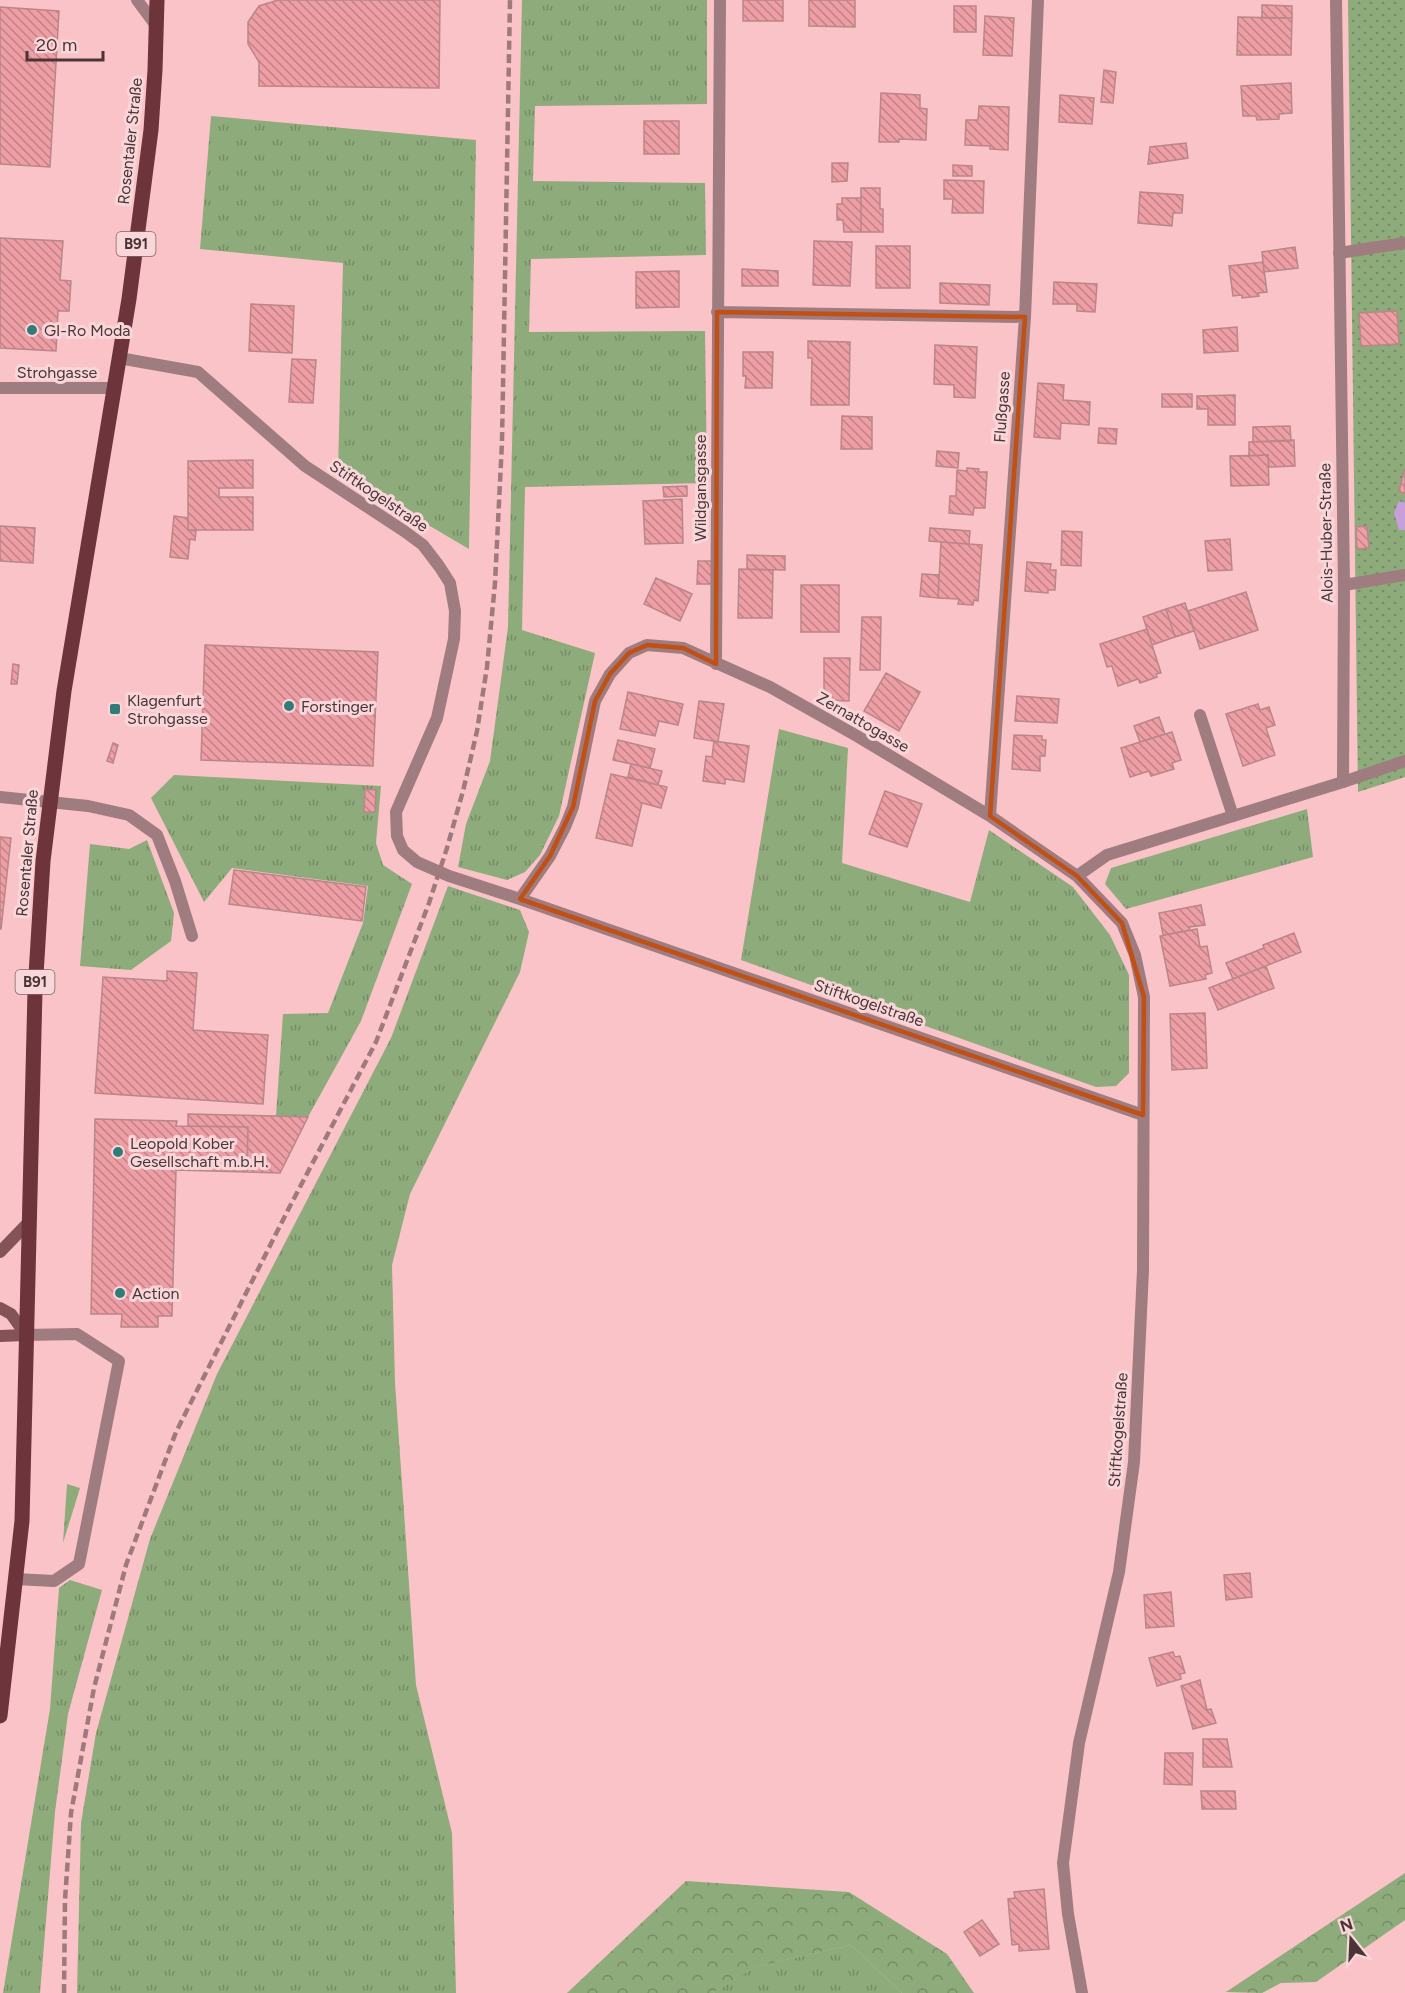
<svg xmlns="http://www.w3.org/2000/svg" width="1405" height="1993" viewBox="0 0 1405 1993" font-family="Figtree,sans-serif">
<style>
.grass{fill:url(#grass-tufts)}
.forest{fill:url(#forest-crowns)}
.park{fill:url(#park-dots)}
.water{fill:#c79fdd}
.building{fill:url(#building-back-hatch);stroke:#b9868a;stroke-width:1.5}
.lines{fill:none;stroke-linecap:round;stroke-linejoin:round}
.lane{stroke:#9f7c7f;stroke-width:12}
.street{stroke:#9f7c7f;stroke-width:12}
.secondary{stroke:#835357;stroke-width:12}
.primary{stroke:#6e343c;stroke-width:15}
.rail{stroke:#9f7a7c;stroke-width:4.5;stroke-dasharray:9 4.5;stroke-linecap:butt}
.marked{fill:none;stroke:#c05016;stroke-width:4.5;stroke-linejoin:round}
.poi-dot{fill:#327b79;stroke:#f8d6d9;stroke-width:2}
.labels{text-anchor:middle;dominant-baseline:central;stroke-width:6;stroke-linejoin:round;paint-order:stroke}
.shield{fill:#f8d6d9;stroke:#7e6567;stroke-width:1.5}
.shield-label{font-size:15px;font-weight:bold;fill:#4a3536}
.street-label{font-size:16px;fill:#4a3536;stroke:#f8d6d9}
.poi-label{font-size:16px;fill:#4a3536;stroke:#f8d6d9;text-anchor:start}
</style>
<defs>
<pattern id="grass-tufts" width="24" height="20" patternUnits="userSpaceOnUse" patternTransform="scale(1.5)"><rect width="24" height="20" fill="#8eab7b"/><path d="M3 7l-1-3M5 7V3M7 7l1-3M15 17l-1-3M17 17v-4M19 17l1-3" fill="none" stroke="#768c66"/></pattern>
<pattern id="forest-crowns" width="20" height="18" patternUnits="userSpaceOnUse" patternTransform="scale(1.5)"><rect width="20" height="18" fill="#8eab7b"/><path d="M2 6a3 3 0 1 1 6 0M12 15a3 3 0 1 1 6 0" fill="none" stroke="#768c66"/></pattern>
<pattern id="park-dots" width="8" height="8" patternUnits="userSpaceOnUse" patternTransform="scale(1.5)"><rect width="8" height="8" fill="#8eab7b"/><path d="M2 2h.1M6 6h.1" fill="none" stroke="#768c66" stroke-width="1.8" stroke-linecap="round"/></pattern>
<pattern id="building-back-hatch" width="6" height="6" patternUnits="userSpaceOnUse" patternTransform="scale(1.5)"><rect width="6" height="6" fill="#ee9ea5"/><path d="M-1 5l2 2M0 0l6 6M5-1l2 2" fill="none" stroke="#c38287"/></pattern>
</defs>
<rect width="100%" height="100%" fill="#fac3c7"/>
<!-- grass -->
<path class="grass" d="M522,0H707V104L535,106L533,181L705,183L706,255L531,259L529,332L705,331L707,483L525,487L522,630L595,653L559,816L540,855L525,872L507,880L458,867L466,824L490,761L508,627Z
M211,116L476,140L469,549L338,472L343,263L200,249Z
M779,729L848,748L842,863L970,902L989,830L1073,887L1110,935L1129,975V1073L1116,1086L1096,1087L741,960Z
M174,775L381,786L376,843L383,865L412,884L361,1021L308,1117L276,1116L283,1014L328,1013L363,923L368,886L232,868L204,902L151,798Z
M1307,809L1313,857L1126,909L1105,884L1111,868Z
M147,840L174,913L171,941L131,970L80,966L90,844L129,849Z
M448,886L520,910L529,932L520,972L410,1194L392,1265L395,1383L416,1685L452,1833L456,1993H77L81,1823L96,1733L150,1539L217,1374L391,1038Z
M67,1484L80,1488L63,1543Z
M70,1580L102,1590L68,1714L55,1812L40,1993H3L50,1709L59,1588Z
M851,1945L902,1993H713L754,1967Z"/>
<!-- forest -->
<path class="forest" d="M1405,1873V1920L1316,1982L1281,1983L1262,1993L1226,1992Z
M686,1881L849,1892L947,1954L974,1993H902L851,1945L755,1967L713,1993H567Z"/>
<!-- park -->
<path class="park" d="M1348,0H1405V777L1358,792Z"/>
<!-- water -->
<path class="water" d="M1399,501L1405,503V530H1399L1394,513Z"/>
<!-- building -->
<path class="building" d="M278,0H440L439,88L259,86V62L248,44V22L259,6Z
M743,0H783V21H743Z
M809,0H855V27L809,26Z
M1262,5L1292,6V18H1262Z
M954,6H976V32H954Z
M0,7L59,11L50,167L0,164Z
M985,16L1014,18L1012,56L983,55Z
M1238,17L1292,18L1291,55H1237Z
M1104,70L1116,72L1113,103L1101,102Z
M1291,83L1292,113L1279,114V119L1257,120L1256,116H1243L1241,86Z
M881,93L920,95V108L927,109L926,140L899,139V142H879Z
M1060,95L1094,98L1092,124L1059,122Z
M979,106L1009,107L1008,150L990,149V146L965,145L966,120H978Z
M644,121H679V154H644Z
M1186,143L1188,158L1148,164L1150,147Z
M832,163H848L847,181L832,182Z
M953,165L972,166V176H953Z
M944,180L984,181L983,213H952L953,199H944Z
M861,188H880V209H883V232H861Z
M1140,192L1183,195L1182,213H1173L1172,226L1138,223Z
M842,198H861V232H844L843,220H837V204H842Z
M0,238L63,241L60,280L71,281L69,311H58L56,351L0,348Z
M814,241L852,242L850,286L813,285Z
M876,246H910V288H876Z
M1295,247L1298,268L1264,272L1262,252Z
M1263,262L1267,292L1258,293L1259,296L1242,298V295L1233,296L1229,266Z
M742,269L778,271V286H742Z
M679,271V307L636,308V272Z
M1054,282L1097,284L1095,312L1077,311V304H1053Z
M940,283L990,285L989,305L940,303Z
M251,304L294,306L292,353L249,351Z
M1397,311L1399,344L1361,346L1359,313Z
M1237,327L1238,351L1204,353L1203,330Z
M808,341L850,342L849,405H811L812,358H808Z
M935,345L977,347L975,398L954,397V385L934,384Z
M743,352H773L772,388H745L746,376H743Z
M292,359L316,360L313,403L289,402Z
M1038,383L1064,385L1063,400L1090,402L1089,425L1061,423L1060,439L1034,437Z
M1162,394H1192V407H1162Z
M1235,395V425H1208V409H1197V396Z
M842,416L872,417V449H841Z
M1290,426L1291,441L1253,442V427Z
M1099,428L1117,429L1116,444L1098,443Z
M1294,440L1295,466L1269,467L1268,455L1249,456V442Z
M937,451L959,453L958,468L936,466Z
M1268,455L1269,485L1231,486L1230,456Z
M253,460V488H219V497H253V530H188V461Z
M967,468L979,469L978,472H987L985,508H974L973,515L949,513L950,496H956L957,470L967,471Z
M1404,470H1405V493L1399,492Z
M687,486V496L664,497L663,487Z
M682,499L683,543L645,544L643,501Z
M174,516L188,518V530L196,531L195,540L190,539L188,559L170,557Z
M0,526L35,528L33,563L0,561Z
M1367,526L1369,548L1357,549L1356,527Z
M930,528L970,531L969,544L929,541Z
M1062,531L1082,532L1081,566L1061,565Z
M1230,539L1232,570L1208,571L1205,541Z
M941,542L982,545L978,601L974,600L973,605L958,604L959,599L938,598Z
M747,555L785,556V570L747,569Z
M698,561H713V584H697Z
M1027,562L1051,564L1050,570H1056L1055,590H1048V593L1025,591Z
M739,569L773,570L772,618H738Z
M922,574L939,575L938,598L920,596Z
M656,578L692,594L680,621L644,604Z
M801,585H839V632H801Z
M1246,592L1258,630L1200,649L1188,611Z
M1185,603L1194,631L1175,637L1166,609Z
M1166,609L1175,637L1152,645L1143,617Z
M862,617H881L880,670H860Z
M1147,629L1161,673L1156,674L1157,677L1140,683L1138,679L1118,686L1112,666L1107,667L1100,644Z
M205,645L378,652L373,766L201,760Z
M824,658H850L849,701L824,700Z
M13,664L19,665L17,684H11Z
M886,673L920,692L899,731L864,711Z
M628,692L683,704L678,725L659,721L655,736L620,729Z
M1017,696L1059,699L1057,723L1015,721Z
M699,701L724,704L718,742L694,738Z
M1258,704L1260,710L1269,707L1275,725L1266,728L1275,755L1243,766L1226,714Z
M1159,717L1165,734L1140,742L1134,726Z
M1172,732L1181,760L1172,763L1174,769L1151,776L1149,771L1130,777L1121,748Z
M1014,735L1042,736V740H1046L1045,756H1040V771L1012,769Z
M618,740L655,749L650,768L613,760Z
M714,741L749,746L744,782L725,779V784L703,781L706,756L712,757Z
M113,743L118,745L113,763L107,761Z
M631,764L662,771L658,785L628,777Z
M611,774L667,787L661,808L642,803L632,846L596,838Z
M365,789L376,790L375,812H364Z
M885,791L922,804L907,847L869,834Z
M0,837L11,838L1,929H0Z
M234,870L366,887L362,921L229,904Z
M1201,905L1205,925L1189,927L1190,930L1163,935L1159,913Z
M1197,929L1200,947L1207,946L1212,973L1205,975L1206,979L1170,986L1160,936Z
M1294,933L1301,952L1233,979L1226,963L1264,948L1263,945Z
M1266,966L1274,988L1218,1010L1209,988Z
M167,971L197,973L193,1030L268,1035L263,1104L95,1093L103,977L167,981Z
M1205,1013L1207,1068L1172,1070L1170,1014Z
M188,1114L276,1116L308,1117L280,1173L247,1172L248,1127L188,1126Z
M95,1119L177,1121L176,1126L248,1127L247,1172L176,1170L172,1316H158V1327H121L122,1314H91Z
M1250,1573L1252,1597L1226,1600L1224,1575Z
M1171,1592L1174,1626L1146,1628L1144,1595Z
M1173,1652L1175,1657L1180,1656L1185,1673L1180,1674L1181,1679L1157,1686L1149,1658Z
M1200,1680L1207,1710L1211,1709L1216,1723L1193,1729L1181,1686Z
M1203,1739H1227L1232,1767H1203Z
M1165,1753H1193L1192,1785L1164,1784Z
M1201,1791H1235L1236,1809H1202Z
M1044,1889L1049,1949L1019,1951V1944L1012,1945L1008,1899L1015,1898L1014,1892Z
M982,1920L999,1944L980,1956L964,1932Z"/>
<g class="lines">
<!-- lane -->
<path class="lane" d="M1339,253L1405,243
M1344,585L1405,575
M1200,715L1233,816
M1343,782L1405,761
M0,797L88,806L129,815L157,835L175,881L192,936
M15,1579L54,1581L79,1564L119,1361L77,1334L26,1335"/>
<!-- street -->
<path class="street" d="M137,0L157,27
M717,312L1025,317
M119,358L198,372L305,466L404,531L423,545L439,566L450,583L455,611L454,639L437,718L396,812L397,836L403,850L417,862L449,876L520,899L1143,1115
M0,388H114
M716,664L720,0
M990,816L1025,317L1038,0
M1077,876L1107,855L1343,782L1344,585L1336,0
M520,899L550,856L565,827L573,807L595,701L610,674L629,653L647,645L683,648L770,687L857,736L990,816L1077,876L1122,923L1135,955L1144,997L1143,1270L1134,1462L1119,1572L1079,1743L1063,1863L1068,1914L1082,1993"/>
<!-- secondary -->
<path class="secondary" d="M0,1252L29,1222
M0,1308L11,1314L26,1335
M0,1336L26,1335"/>
<!-- primary -->
<path class="primary" d="M0,1716L22,1521L35,991L43,861L64,691L129,299L151,130L155,70L157,0"/>
<!-- rail -->
<path class="rail" d="M64,1993L65,1900L71,1813L94,1688L126,1565L176,1432L289,1208L376,1042L429,903L447,848L463,791L477,731L487,667L495,583L502,442L510,0"/>
</g>
<!-- marked area -->
<path class="marked" d="M717,312L1025,317L990,816L1077,876L1122,923L1144,997L1143,1115L520,899L550,856L573,807L595,701L610,674L629,653L647,645L683,648L716,664Z"/>
<!-- markers -->
<g class="poi-dot">
<circle cx="32" cy="330" r="6"/>
<circle cx="289" cy="706" r="6"/>
<rect x="109" y="703" width="12" height="12" rx="3"/>
<circle cx="118" cy="1152" r="6"/>
<circle cx="120" cy="1293" r="6"/>
</g>
<g class="labels">
<!-- shield labels -->
<g class="shield">
<rect x="116.5" y="232" width="39" height="24" rx="4.5"/>
<rect x="15.5" y="970" width="39" height="24" rx="4.5"/>
</g>
<g class="shield-label">
<text x="136" y="244">B91</text>
<text x="35" y="982">B91</text>
</g>
<!-- street labels -->
<g class="street-label">
<text transform="translate(130 141) rotate(-84)">Rosentaler Straße</text>
<text x="57" y="372">Strohgasse</text>
<text transform="translate(1002 407) rotate(-86)">Flußgasse</text>
<text transform="translate(700 488) rotate(-90)">Wildgansgasse</text>
<text transform="translate(379 496) rotate(34)">Stiftkogelstraße</text>
<text transform="translate(1326 533) rotate(-91)">Alois-Huber-Straße</text>
<text transform="translate(863 722) rotate(30)">Zernattogasse</text>
<text transform="translate(27 853) rotate(-85)">Rosentaler Straße</text>
<text transform="translate(869 1003) rotate(19)">Stiftkogelstraße</text>
<text transform="translate(1118 1430) rotate(-86)">Stiftkogelstraße</text>
</g>
<!-- poi labels -->
<g class="poi-label">
<text x="44" y="330">GI-Ro Moda</text>
<text x="127" y="700">Klagenfurt<tspan x="127" dy="18">Strohgasse</tspan></text>
<text x="301" y="706">Forstinger</text>
<text x="130" y="1143">Leopold Kober<tspan x="130" dy="18">Gesellschaft m.b.H.</tspan></text>
<text x="132" y="1293">Action</text>
</g>
</g>
<!-- north arrow -->
<g transform="translate(1351 1939) rotate(342)" stroke="#f8d6d9" stroke-width="4.5" paint-order="stroke">
<path d="M0-4.5L10 22L0 15L-10 22Z" fill="#4a3536"/>
<text y="-9" font-size="16" font-weight="bold" text-anchor="middle" fill="#4a3536">N</text>
</g>
<!-- scale -->
<path d="M27 51v9h76v-9" fill="none" stroke="#4a3536" stroke-width="3"/>
<text x="36" y="51" font-size="18" fill="#4a3536" stroke="#f8d6d9" stroke-width="4.5" paint-order="stroke">20 m</text>
</svg>
